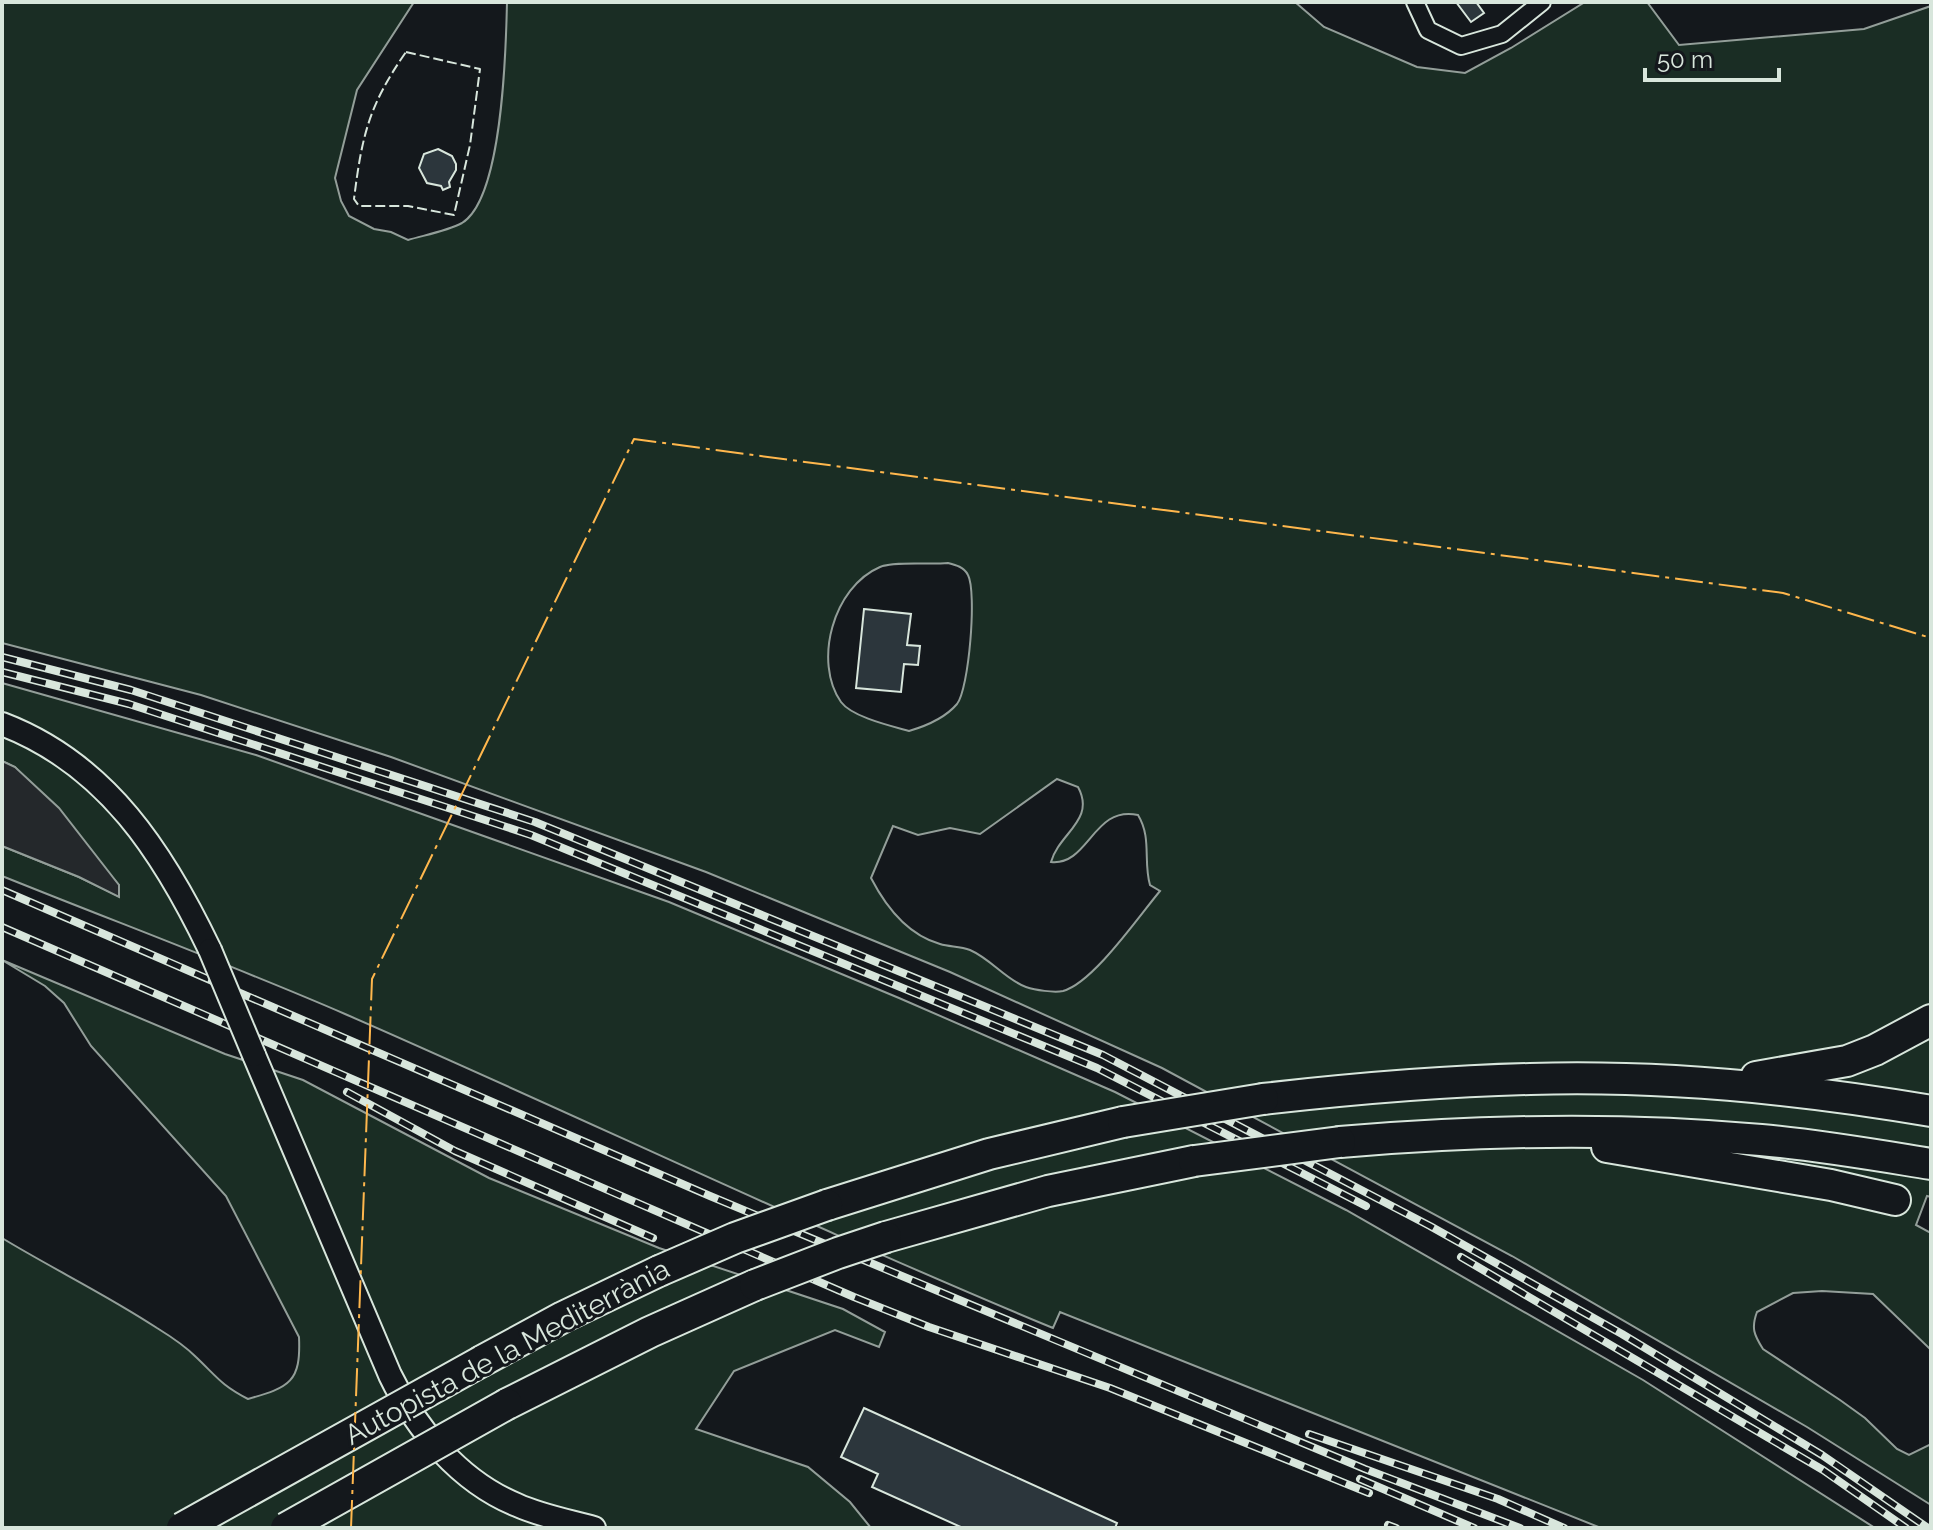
<svg xmlns="http://www.w3.org/2000/svg" width="1933" height="1530" viewBox="0 0 1933 1530" font-family="Raleway,sans-serif">
<style>
.green{fill:#1a2d24;stroke:#939e99;stroke-width:2;fill-rule:evenodd}
.parking{fill:#24282b;stroke:#939e99;stroke-width:2}
.building{fill:#2c363c;stroke:#d8e6dc;stroke-width:2}
.lines{fill:none;stroke-linecap:round;stroke-linejoin:round}
.street-casing{stroke:#d8e6dc;stroke-width:20}
.secondary-casing{stroke:#d8e6dc;stroke-width:26}
.highway-casing{stroke:#d8e6dc;stroke-width:34}
.street{stroke:#14181c;stroke-width:16}
.secondary{stroke:#14181c;stroke-width:22}
.highway{stroke:#14181c;stroke-width:30}
.rail-casing{stroke:#d8e6dc;stroke-width:8}
.rail{stroke:#14181c;stroke-width:5;stroke-dasharray:15;stroke-linecap:butt}
.secondary-bridge-casing{stroke:#d8e6dc;stroke-width:26;stroke-linecap:butt}
.highway-bridge-casing{stroke:#d8e6dc;stroke-width:34;stroke-linecap:butt}
.secondary-bridge{stroke:#14181c;stroke-width:22}
.highway-bridge{stroke:#14181c;stroke-width:30}
.fence{stroke:#d8e6dc;stroke-width:2;stroke-dasharray:10 4;stroke-linecap:butt}
.power{stroke:#ffb74d;stroke-width:2;stroke-dasharray:28 6 4 6;stroke-linecap:butt}
.labels{text-anchor:middle;dominant-baseline:central;stroke-width:6;stroke-linejoin:round;paint-order:stroke}
.street-label{font-size:28px;fill:#d8e6dc;stroke:#14181c}
</style>
<rect width="100%" height="100%" fill="#14181c"/>
<!-- green -->
<path class="green" d="M2,2H414L357,90L335,178L341,201L349,216L374,229L391,232L408,240C425,235 447,231 462,223C503,198 506,48 507,2H1295L1324,27L1417,67L1465,73L1511,48L1585,2H1647L1679,45L1864,29L1931,6V1197L1927,1196L1916,1225L1931,1233V1350L1873,1294L1822,1291L1793,1293L1757,1312C1751,1328 1754,1335 1763,1349L1840,1400L1865,1418L1897,1449L1909,1455L1931,1444V1505L1807,1427L1512,1256L1162,1068L950,972L706,872L391,757L201,695L2,643ZM948,563C956,565 964,567 968,575C977,592 969,689 957,704C946,717 926,726 909,731C891,726 852,717 841,702C813,662 833,587 880,567C895,561 929,565 948,563ZM1057,779L1078,787C1096,820 1059,833 1051,862C1089,866 1093,805 1138,815C1152,838 1143,861 1150,885L1160,891C1139,916 1093,983 1063,991C1054,993 1035,990 1026,987C1006,980 991,959 970,950C960,946 950,947 940,944C908,935 886,907 871,878L893,826L918,835L950,828L980,834Z
M2,683L256,755L669,902L899,998L1115,1092L1346,1210L1643,1380L1875,1528H1601L1060,1312L1053,1328C814,1229 581,1117 345,1014C232,965 116,922 2,876V846L79,877L118,896L119,885L15,767L2,761Z
M2,960L225,1054L303,1080L489,1178L659,1248L843,1309L885,1332L879,1347L835,1330L734,1371L696,1429L808,1467L850,1502L871,1528H2V1238C53,1269 107,1295 157,1328C170,1336 185,1346 196,1357C217,1377 221,1385 248,1399C290,1387 301,1382 299,1337L226,1196L91,1046L64,1003L45,986Z"/>
<!-- parking -->
<path class="parking" d="M2,761L15,767L59,808L119,885V897L79,877L2,846Z"/>
<!-- building -->
<path class="building" d="M1456,2H1476L1484,13L1471,22Z
M438,149L452,156L456,164V170L449,182L450,187L443,190L441,186L427,183L419,168L424,154Z
M864,609L911,614L907,645L920,646L918,665L904,664L901,692L856,688Z
M864,1408L1117,1523L1115,1528H963L872,1487L878,1474L841,1457Z"/>
<g class="lines">
<!-- street casing -->
<g class="street-casing">
<path id="street" d="M1415,2L1428,30L1461,46L1502,34L1542,2"/>
</g>
<!-- secondary casing -->
<g class="secondary-casing">
<path id="secondary" d="M2,724C107,764 164,854 210,950
M254,1055L390,1375C416,1429 460,1482 517,1505C541,1516 569,1521 594,1528"/>
</g>
<!-- highway casing -->
<g class="highway-casing">
<path id="highway" d="M1756,1077L1847,1061L1875,1050L1931,1020
M1263,1099C1352,1089 1441,1081 1530,1079C1661,1075 1802,1089 1931,1111
M1340,1142C1481,1130 1620,1127 1761,1140C1818,1145 1875,1155 1931,1164
M1607,1147L1831,1185L1895,1200
M827,1205L989,1154L1123,1122
M886,1237L1048,1191L1194,1161
M482,1361L563,1317L659,1271
M507,1404L650,1332L755,1285"/>
</g>
<!-- street -->
<use href="#street" class="street"/>
<!-- secondary -->
<use href="#secondary" class="secondary"/>
<!-- highway -->
<use href="#highway" class="highway"/>
<!-- rail casing -->
<g class="rail-casing">
<path id="rail" d="M2,657L131,690L535,822L1103,1055L1430,1226L1622,1334L1822,1455L1928,1528
M2,672L129,704L531,835L1097,1068L1366,1206
M2,890L710,1196L1365,1469L1520,1528
M2,927L854,1297L929,1327L1110,1388L1369,1493
M347,1092L455,1151L653,1238
M1461,1257L1823,1470L1906,1528
M1309,1434L1498,1499L1564,1528
M1360,1479L1474,1528
M1388,1525L1396,1528"/>
</g>
<!-- rail -->
<use href="#rail" class="rail"/>
<!-- secondary-bridge casing -->
<g class="secondary-bridge-casing">
<path id="secondary-bridge" d="M210,950L254,1055"/>
</g>
<!-- highway-bridge casing -->
<g class="highway-bridge-casing">
<path id="highway-bridge" d="M1123,1122L1263,1099
M1194,1161L1340,1142
M659,1271L735,1238L827,1205
M755,1285L838,1253L886,1237
M182,1528L482,1361
M286,1528L507,1404"/>
</g>
<!-- secondary-bridge -->
<use href="#secondary-bridge" class="secondary-bridge"/>
<!-- highway-bridge -->
<use href="#highway-bridge" class="highway-bridge"/>
<!-- fence -->
<path class="fence" d="M406,52L480,69L470,145L454,215L408,206H359L354,199C362,135 369,105 406,52Z"/>
<!-- power -->
<path class="power" d="M351,1528L372,979L634,439L1783,593L1931,638"/>
</g>
<g class="labels">
<!-- street labels -->
<g class="street-label">
<text transform="translate(507 1352) rotate(-28)">Autopista de la Mediterrània</text>
</g>
</g>
<!-- border -->
<rect width="1933" height="1530" fill="none" stroke="#d8e6dc" stroke-width="8"/>
<!-- scale -->
<path d="M1645 68v12h134v-12" fill="none" stroke="#d8e6dc" stroke-width="4"/>
<text x="1657" y="68" font-size="24" fill="#d8e6dc" stroke="#14181c" stroke-width="6" paint-order="stroke">50 m</text>
</svg>
